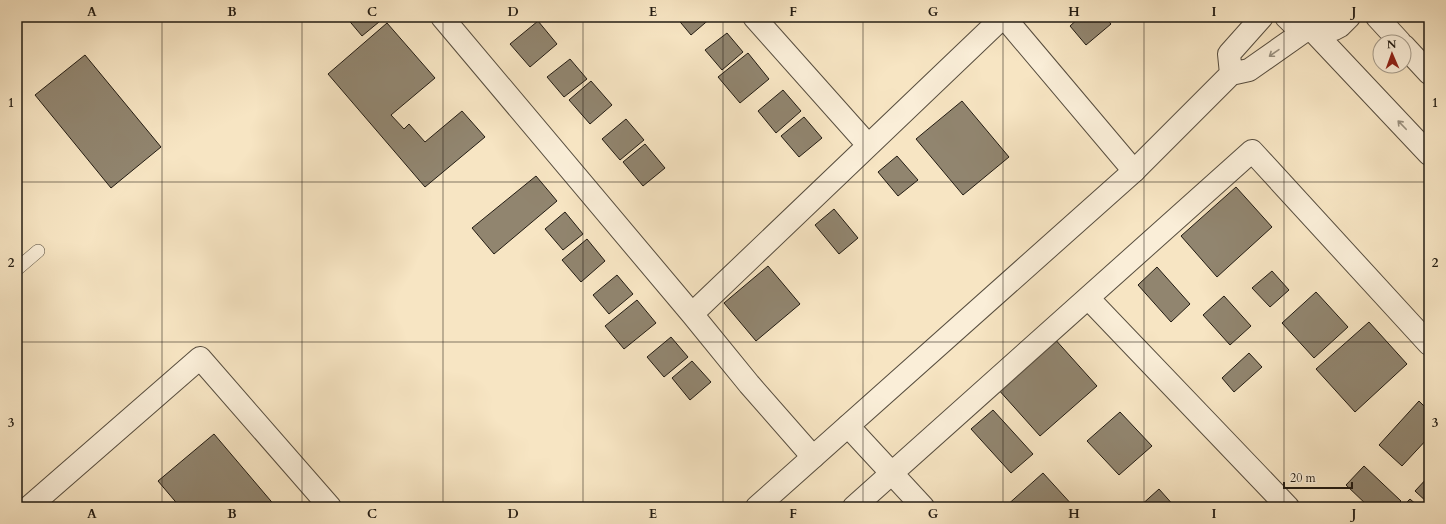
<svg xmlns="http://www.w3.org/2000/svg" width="1446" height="524" viewBox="0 0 1446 524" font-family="Cardo,serif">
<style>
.building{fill:#91856f;stroke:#231c13}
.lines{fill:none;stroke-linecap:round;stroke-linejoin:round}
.service-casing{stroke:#584e3f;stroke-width:14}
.minor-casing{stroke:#584e3f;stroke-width:24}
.tertiary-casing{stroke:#584e3f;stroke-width:24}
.service{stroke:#faeed8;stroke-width:13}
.minor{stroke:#faeed8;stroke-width:22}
.tertiary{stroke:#faeed8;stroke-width:22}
.oneway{stroke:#99907f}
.grid{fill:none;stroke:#231c13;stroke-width:1;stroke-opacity:0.55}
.neatline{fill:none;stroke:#231c13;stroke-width:1.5}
.grid-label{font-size:13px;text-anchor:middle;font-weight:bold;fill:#231c13}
</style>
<rect width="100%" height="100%" fill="#f7e5c3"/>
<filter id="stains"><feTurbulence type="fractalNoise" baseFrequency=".005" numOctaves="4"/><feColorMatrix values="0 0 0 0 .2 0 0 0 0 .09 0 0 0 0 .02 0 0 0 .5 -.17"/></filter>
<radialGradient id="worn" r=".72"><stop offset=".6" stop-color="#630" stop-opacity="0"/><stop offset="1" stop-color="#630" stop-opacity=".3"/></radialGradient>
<!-- building -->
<path class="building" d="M346,17H385L362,36Z
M676,17H712L691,35Z
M1080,17H1105L1111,24L1086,45L1070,26Z
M538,21L557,44L530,67L510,44Z
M387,23L435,78L391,115L404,129L409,124L425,142L462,111L485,137L425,187L328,74Z
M727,33L743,52L722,70L705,50Z
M748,53L769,79L740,103L718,77Z
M85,55L161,147L111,188L35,95Z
M570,59L587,79L564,97L547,77Z
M591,81L612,105L590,124L569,100Z
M783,90L801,111L776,133L758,111Z
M962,101L1009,157L963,195L916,139Z
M804,117L822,138L799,157L781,136Z
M626,119L644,140L620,160L602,139Z
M645,144L665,168L643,186L623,162Z
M897,156L918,180L898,196L878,172Z
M536,176L557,201L494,254L472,228Z
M1236,187L1272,227L1217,277L1181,236Z
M834,209L858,238L839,254L815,225Z
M565,212L583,234L563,250L545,229Z
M587,239L605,261L581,282L562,260Z
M768,266L800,304L756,341L724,303Z
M1157,267L1190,304L1171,322L1138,285Z
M1272,271L1289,290L1270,307L1252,288Z
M617,275L633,294L609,314L593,295Z
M1316,292L1348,327L1314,358L1282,323Z
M1224,296L1251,326L1230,345L1203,315Z
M637,300L656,323L624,349L605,326Z
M1369,322L1407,364L1355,412L1316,369Z
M671,337L688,357L664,377L647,357Z
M1053,337L1097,386L1040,436L997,388Z
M1249,353L1262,367L1234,392L1222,378Z
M692,361L711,382L690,400L672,378Z
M1419,401L1429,411V437L1402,466L1379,445Z
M993,410L1033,454L1011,473L971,429Z
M1120,412L1152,446L1119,475L1087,441Z
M214,434L276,507H180L158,481Z
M1364,466L1401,501L1395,507H1369L1346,485Z
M1043,473L1074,507H1005Z
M1429,476V504L1415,491Z
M1159,489L1175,507H1139Z
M1410,499L1419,507H1402Z"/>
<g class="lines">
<!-- service casing -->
<g class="service-casing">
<path id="service" d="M17,269L38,251"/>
</g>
<!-- minor casing -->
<g class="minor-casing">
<path id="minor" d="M442,17L692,314L749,384L813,457
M754,17L868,145
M1004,17L1134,171
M1088,298L1288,507
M692,314L1003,17
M848,426L923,507
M29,507L200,358L330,507
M854,507L1252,151L1429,344"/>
</g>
<!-- tertiary casing -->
<g class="tertiary-casing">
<path id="tertiary" d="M1262,17L1229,54L1231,74L1249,70L1306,30
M1286,17C1299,32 1322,37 1340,26C1343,23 1346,20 1349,17
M1377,17L1400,42
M1314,32L1429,154
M1404,46L1429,73
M757,507L1134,171L1231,74"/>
</g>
<!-- service -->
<use href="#service" class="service"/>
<!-- minor -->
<use href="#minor" class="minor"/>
<!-- tertiary -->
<use href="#tertiary" class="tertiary"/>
</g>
<!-- one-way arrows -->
<defs><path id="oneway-shaft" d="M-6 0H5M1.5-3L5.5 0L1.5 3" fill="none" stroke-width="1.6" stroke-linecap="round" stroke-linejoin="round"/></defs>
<g class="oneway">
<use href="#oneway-shaft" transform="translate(1274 53) rotate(145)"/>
<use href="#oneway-shaft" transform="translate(1402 125) rotate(-134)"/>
</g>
<!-- grid -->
<path class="grid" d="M162,17V507M302,17V507M443,17V507M583,17V507M723,17V507M863,17V507M1003,17V507M1144,17V507M1284,17V507M17,182H1429M17,342H1429"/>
<!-- margin -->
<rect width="1446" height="524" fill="none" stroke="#f7e5c3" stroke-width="44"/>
<!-- north arrow -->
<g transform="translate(1392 54) rotate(358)"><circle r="19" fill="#faeed8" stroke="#a49a89"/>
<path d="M0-3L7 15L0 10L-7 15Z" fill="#8f2418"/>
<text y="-6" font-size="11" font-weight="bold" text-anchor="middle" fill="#231c13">N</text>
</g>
<!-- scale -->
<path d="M1284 482v6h68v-6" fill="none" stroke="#231c13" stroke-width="2"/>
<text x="1290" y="482" font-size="12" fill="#231c13" stroke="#faeed8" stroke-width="3" paint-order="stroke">20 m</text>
<rect x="22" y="22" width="1402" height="480" class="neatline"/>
<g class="grid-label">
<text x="92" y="16">A</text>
<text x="232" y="16">B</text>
<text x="372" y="16">C</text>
<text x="513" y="16">D</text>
<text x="653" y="16">E</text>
<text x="793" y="16">F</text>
<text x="933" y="16">G</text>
<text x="1074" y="16">H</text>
<text x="1214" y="16">I</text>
<text x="1354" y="16">J</text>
<text x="11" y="107">1</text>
<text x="1435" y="107">1</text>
<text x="11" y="267">2</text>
<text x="1435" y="267">2</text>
<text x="11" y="427">3</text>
<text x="1435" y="427">3</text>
<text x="92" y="518">A</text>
<text x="232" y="518">B</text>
<text x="372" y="518">C</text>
<text x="513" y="518">D</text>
<text x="653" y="518">E</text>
<text x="793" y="518">F</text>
<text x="933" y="518">G</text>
<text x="1074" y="518">H</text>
<text x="1214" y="518">I</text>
<text x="1354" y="518">J</text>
</g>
<rect width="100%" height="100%" filter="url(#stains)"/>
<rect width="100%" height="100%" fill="url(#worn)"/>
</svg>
